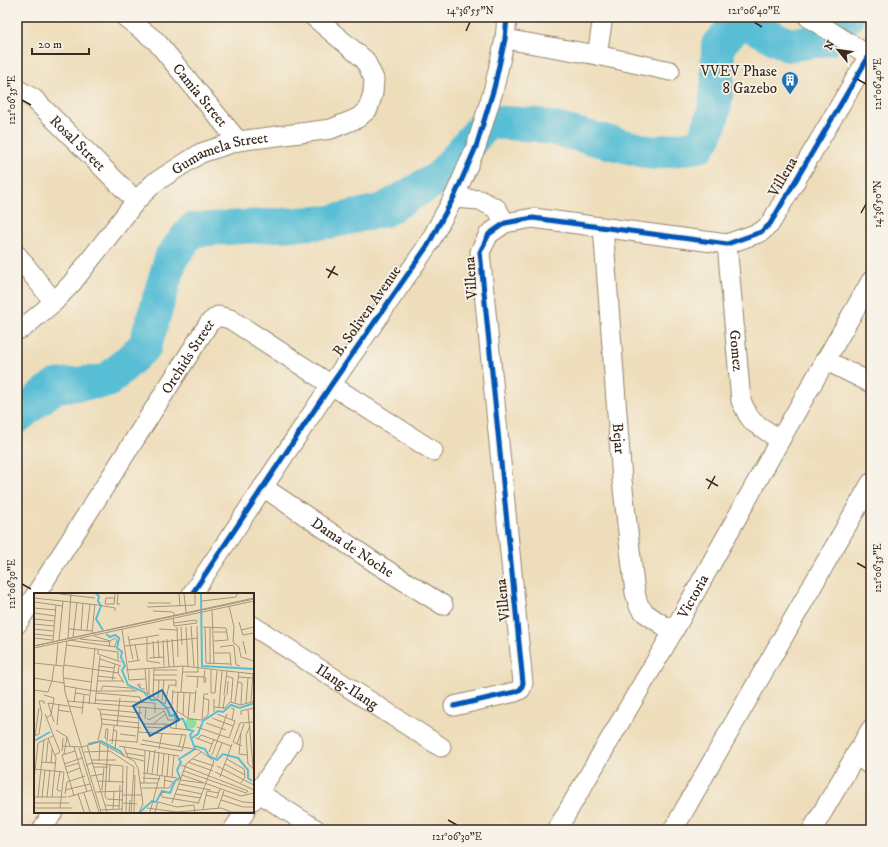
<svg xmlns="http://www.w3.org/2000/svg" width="888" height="847" viewBox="0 0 888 847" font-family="'IM FELL DW Pica',serif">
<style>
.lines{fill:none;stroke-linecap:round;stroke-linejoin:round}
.river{stroke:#58bed5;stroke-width:34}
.minor-casing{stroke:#94846c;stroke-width:21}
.minor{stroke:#fff;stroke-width:19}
.cycleway-casing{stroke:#f7f3e8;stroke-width:8}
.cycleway{stroke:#0057b8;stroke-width:5}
.ticks{fill:none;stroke:#3b2a1e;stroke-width:1.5}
.labels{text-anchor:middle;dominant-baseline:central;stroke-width:3.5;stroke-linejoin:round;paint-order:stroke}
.poi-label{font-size:15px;fill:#3b2a1e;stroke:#f7f3e8;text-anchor:end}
.street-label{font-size:15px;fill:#3b2a1e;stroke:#f7f3e8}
.inset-river{fill:none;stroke:#58bed5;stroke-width:2}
.inset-road{fill:none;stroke:#a6957c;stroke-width:1}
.view{fill:#1f6fb2;fill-opacity:0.15;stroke:#1f6fb2;stroke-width:2}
.inset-edge{fill:none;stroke:#3b2a1e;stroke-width:2}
.neatline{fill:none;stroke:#3b2a1e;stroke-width:1.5}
.ticks-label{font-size:10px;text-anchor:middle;fill:#3b2a1e}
</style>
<rect width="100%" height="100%" fill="#f7f3e8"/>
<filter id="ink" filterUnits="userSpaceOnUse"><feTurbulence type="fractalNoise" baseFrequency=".025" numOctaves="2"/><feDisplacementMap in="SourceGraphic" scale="8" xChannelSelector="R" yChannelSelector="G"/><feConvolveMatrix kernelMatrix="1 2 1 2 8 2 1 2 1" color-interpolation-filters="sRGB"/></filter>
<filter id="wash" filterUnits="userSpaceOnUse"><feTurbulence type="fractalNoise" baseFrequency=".012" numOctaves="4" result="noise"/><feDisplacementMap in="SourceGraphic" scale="16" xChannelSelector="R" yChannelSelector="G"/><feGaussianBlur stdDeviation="0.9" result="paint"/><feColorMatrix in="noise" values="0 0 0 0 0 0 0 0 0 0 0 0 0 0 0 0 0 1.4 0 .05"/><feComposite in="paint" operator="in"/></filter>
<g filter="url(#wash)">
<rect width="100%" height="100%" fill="#eeddba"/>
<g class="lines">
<!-- river -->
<path class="river" d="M17,417L55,386L107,381L145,346L171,258L192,230L330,222L384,210L440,177L487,122L538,125L653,153L699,146C720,116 717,80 718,45L734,28L747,23L788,45L829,39L847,17"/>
</g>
</g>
<g filter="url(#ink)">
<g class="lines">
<!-- minor casing -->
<g class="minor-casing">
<g id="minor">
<path id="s1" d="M125,17L156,41L238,141"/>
<path d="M808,17L871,57"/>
<path d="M505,39L597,55L670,71"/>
<path d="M597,55L603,17"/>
<path id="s2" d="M17,89L34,99L136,201"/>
<path d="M454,198L480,200L497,209L505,223"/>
<path id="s3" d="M603,227L622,480L635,593L639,606L645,613L673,632"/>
<path id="s4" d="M727,244L741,401L748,415L753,422L780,440"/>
<path d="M17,255L54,302"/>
<path id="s5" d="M17,330L23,328L54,302L72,283L136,201L154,183L201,153L238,141L331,129L358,118L368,109L373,93L374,79L365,60L314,17"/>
<path d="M825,360L871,383"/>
<path id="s6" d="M263,487L377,564L443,605"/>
<path id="s7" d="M36,594L209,323L218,316L230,319L433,451"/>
<path d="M192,594L331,385L428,245L455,195L476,147L494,88L505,39L507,17"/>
<path d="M17,624L35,596"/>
<path id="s8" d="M253,626L441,747"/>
<path d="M454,706L515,692L521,689L523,683L480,252L489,234L505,223L533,218L727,244L761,232L770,224L869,56"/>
<path d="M856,754L871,766"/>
<path d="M253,789L317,830"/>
<path d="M253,800L292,742"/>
<path d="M42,830L53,812"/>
<path d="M233,830L245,812"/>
<path id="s9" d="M558,830L559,826L673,632L780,440L871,281"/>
<path d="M673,830L871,483"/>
<path d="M812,830L871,729"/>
</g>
</g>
<!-- minor -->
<use href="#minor" class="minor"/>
<!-- cycleway casing -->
<g class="cycleway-casing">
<path id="cycleway" d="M192,594L331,385L428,245L455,195L476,147L494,88L505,39L507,17
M454,706L515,692L521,689L523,683L480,252L489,234L505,223L533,218L727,244L761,232L770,224L869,56L871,57"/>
</g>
<!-- cycleway -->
<use href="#cycleway" class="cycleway"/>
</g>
</g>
<!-- ticks -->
<path class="ticks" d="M754,22L762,27M466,31L470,22M857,79L866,84M22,100L31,105M861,213L866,204M326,269L338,275M328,278L335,266M706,479L718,486M708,489L715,476M857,563L866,568M22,584L31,589M448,820L457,825"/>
<!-- icons -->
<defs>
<g id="building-pin" transform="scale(0.9)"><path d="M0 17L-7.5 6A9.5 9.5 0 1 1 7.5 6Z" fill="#1f6fb2" stroke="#f7f3e8"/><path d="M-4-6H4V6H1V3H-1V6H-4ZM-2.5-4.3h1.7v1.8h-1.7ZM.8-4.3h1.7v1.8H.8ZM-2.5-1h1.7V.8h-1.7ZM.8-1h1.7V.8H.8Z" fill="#fff"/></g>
</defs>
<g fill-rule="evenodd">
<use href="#building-pin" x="790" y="80"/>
</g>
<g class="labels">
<!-- poi labels -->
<g class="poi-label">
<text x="777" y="71">VVEV Phase<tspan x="777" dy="17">8 Gazebo</tspan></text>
</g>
<!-- street labels -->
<g class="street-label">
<text stroke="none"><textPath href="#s1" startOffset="109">Camia Street</textPath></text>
<text stroke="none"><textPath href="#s2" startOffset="82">Rosal Street</textPath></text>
<text stroke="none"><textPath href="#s5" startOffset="276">Gumamela Street</textPath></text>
<text transform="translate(783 177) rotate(-60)">Villena</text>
<text transform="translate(471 278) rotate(-94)">Villena</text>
<text transform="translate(367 311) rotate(-55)">B. Soliven Avenue</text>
<text stroke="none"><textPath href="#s4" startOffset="107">Gomez</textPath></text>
<text stroke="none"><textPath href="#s7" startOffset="282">Orchids Street</textPath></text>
<text stroke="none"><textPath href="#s3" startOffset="212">Bejar</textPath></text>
<text stroke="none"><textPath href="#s6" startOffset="108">Dama de Noche</textPath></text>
<text stroke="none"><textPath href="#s9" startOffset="270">Victoria</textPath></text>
<text transform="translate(503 600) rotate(-96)">Villena</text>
<text stroke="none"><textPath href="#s8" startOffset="112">Ilang-Ilang</textPath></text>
</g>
</g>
<!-- overview -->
<g transform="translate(34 593)">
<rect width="220" height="220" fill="#eeddba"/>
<path d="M151.5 130a5.5 5.5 0 1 1 11 0a5.5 5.5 0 1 1-11 0Z" fill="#8de0a1"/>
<path class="inset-river" d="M62,1L65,3L64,8L67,13L62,26L69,37M167,1L168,73L220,76M72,41L76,44L81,42L85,45L83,55L88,59L87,64L91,73L88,77L94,92L110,99L117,107H124L133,115L136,123L140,122L142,126H149L153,136L159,138L156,142L161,156L145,166L147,169L143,177L146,185L141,188L136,200L128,198L122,209L118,208L106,219M158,145L164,141L169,128L184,118L189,119L197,112L206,115L220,110M0,148L16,139M54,151L67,148L86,158L90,163M161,153L171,156L175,163L183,167L189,161L204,165L214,177V185L218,188"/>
<path class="inset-road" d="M26,1L61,5M84,1L83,11H86M145,1L146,13M150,1L152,19M0,5L64,12L81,15V18M81,5H72L71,11H80L81,1M168,8L202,4L203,1M0,9L29,13M114,10H137M195,13L200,34L199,49L205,54L207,64L220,68M113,14L161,12V1M0,15L22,17M178,17L180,71M119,18L139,19L141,22M0,20L21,23M139,25L140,32V33L163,30L162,27L140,30M0,26L20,28M205,29L209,42L220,40M0,31L20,33M157,33L160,74M143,34L144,64M147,34L148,52M152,34L154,74M169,34L192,35L194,47L180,48M171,34L172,70L197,71M176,35V71M0,36L19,38M35,36L58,38M88,36L95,87L111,86M125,36L143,37M47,37L49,10M53,37L56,11M207,37L220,34M180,39H193M58,40L61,11M0,41L19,43M60,43L76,48M94,43L99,66M39,44L43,9M113,44V68L126,70M0,45L18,47M34,45L37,1M46,46L76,49M133,46L135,74M138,46L140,74M25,47L29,8M35,47L82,54M95,47L125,42M124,47L125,65M129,47L130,73M19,48L22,12M33,48L29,79L31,99L67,219M119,48L120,65M209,48L212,61M101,51L104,67M32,52L84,59V67M0,53L220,5M0,53L220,6M91,53L164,45M200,53L202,72L206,73M75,54L76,48L81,45L83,48L80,54M186,54L200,52M0,55L220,8M64,57V61L87,69M180,60H196L197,73M115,65L130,64M66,66L87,73M94,69L106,67M0,70L29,73M22,72L24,50M30,72L85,80M64,73L80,75M85,73L84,80L90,90M111,75L113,100L131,111L135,92H142M92,77L149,73L220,81M120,77H143M177,77V100H181L183,78M148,79H164L163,33M120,82H143M63,83L82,85M152,83L170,84L172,85L171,90L170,89V84L171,77M192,83L199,85L197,109M204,84L219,85M0,85L30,90M30,85L57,89M148,85L149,73M120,87H142V94M18,88L20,73M63,88H89M78,88L81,71M204,89L208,90L207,112M30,93L60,98H103M106,95V91L103,92L106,95H107L108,96H111M163,95L164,83M0,97L14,99L18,88M67,97L69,93L97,95L101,98M139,99L162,100M147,99L148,85M41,100L55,102M63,100L106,104L107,109M115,101V75M10,102L20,105L17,122L12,125M190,102L193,78M193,102L194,88M119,104L120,75M124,105L125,87M62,107L121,110V120M128,107L130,87M33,108L128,116L139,114M217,108L219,80M40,109L42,95M201,110L205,79M55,111L61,55M61,111L66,63M212,111L214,85M138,112L139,97M35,113L49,115M180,114L191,115L196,109L207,112L220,108M185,114L188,78M197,115L200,116L198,127M63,116L108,120M189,116L191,102M24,117L36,119M130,117L134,127H143M214,117L220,184M143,118L155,126L168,127L174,122L175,107L169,105M180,119V106M160,120L162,97M11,121L26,159L21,162M48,121L50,102M67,121L106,125M149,122L150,99M207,122V118L220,115M113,125L115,127L130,118M154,125L156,100M178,125L199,133M67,126L105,130M111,126L112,114M168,126L170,101H174M20,129L14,110L34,113M172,130L192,137M68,131L107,135M119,131L132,121M131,131V135L110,134V131H131L136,132L137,135L156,137M23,132L25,111M83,133L86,105M216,133L212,142L214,171L219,175M163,134L195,145L201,128L183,121M142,136L144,99M22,137L33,144L36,153M79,137L83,138L81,156M104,139L152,142L148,158L106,151M207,140L205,161L213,162M86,141L102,143M0,143L5,141L8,121L5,108H10V111M1,143L5,115M14,145L22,165L18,204M162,145L178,151M164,146L167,142L197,153M64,147L68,131L66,117M75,147L103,149M108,147L165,157L180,168L164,211M73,149L74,136H72L71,145L73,146M103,150L106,114M78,151L80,133M203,151L210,131M53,152L73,219M74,152L71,203L73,206L89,207M28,153L48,154L65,149L100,168L104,175L109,211L105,219M85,153L145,163M145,153L148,141M208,153L199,149L206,130L220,129M40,154L53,199M90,154L94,164L110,168M45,155L65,219M125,156L128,140M28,158L29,145M50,159L76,158L100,174L97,219M175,159L180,146M91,160L110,163M30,161L33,144M178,162L193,121M182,165L188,150M159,166L180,173M193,166L210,176L211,184L207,190M57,167H82M65,168L66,149M7,169L21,170M12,169L14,148M154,169L179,178M17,170L18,156M30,171L48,165M191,171L211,182M52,172L58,170L89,173L88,219M147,172L214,198M183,173L220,192M31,174L45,170M59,174H74M0,176L30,179L26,215M26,178L23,197L27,198M150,178L212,200L214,198M181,179L220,197M33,180L46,175M109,180L143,185M113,181L116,158M118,181L121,157M123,182L125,160M128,182L130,161M148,182L207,203L220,200M57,183L69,181M133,183L135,161M138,184L140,162M186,184L198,151M109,185L126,186M0,186L4,150L19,143M146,187L169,190M64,188L90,189M75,189L76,171M106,190H123M110,190L111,157M145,191L177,197M108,195H135L139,189L130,187M130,195L131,183M143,196L168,201M31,197L56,191M68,197L70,174M173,198L185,200M62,199L89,198M131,199L127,200L128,204L165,210M50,200L56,219M31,201L33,189L51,183M44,201L50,219M141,201L167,205M89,202H107M172,202L183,205L186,196M189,202L209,209L220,210M40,203L28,162L41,158M0,204H33M4,204L10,147M8,204L11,177M13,204L16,177M34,204L58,197M187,207L209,214H220M0,210H35M89,210L103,211M138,210L152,171L167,159M71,212L85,213M0,215H38M113,215L143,219L187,215L197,219H219M184,215L190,198M79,216L80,198M85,216L86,192M169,216L173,198M66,217L88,216M92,219L93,173M95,219L96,207M100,219L101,182M116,219L126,182M121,219L124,209L143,214L160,212L161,219"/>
<path class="view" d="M128,97L145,127L116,143L99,113Z"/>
<rect width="220" height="220" class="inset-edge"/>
</g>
<!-- margin -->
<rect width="888" height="847" fill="none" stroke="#f7f3e8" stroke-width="44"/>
<!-- north arrow -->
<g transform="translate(838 50) rotate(299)" stroke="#f7f3e8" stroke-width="3" paint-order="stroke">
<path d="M0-3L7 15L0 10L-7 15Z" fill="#3b2a1e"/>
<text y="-6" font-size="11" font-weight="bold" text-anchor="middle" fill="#3b2a1e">N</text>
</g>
<!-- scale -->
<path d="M32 48v6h57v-6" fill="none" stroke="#3b2a1e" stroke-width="2"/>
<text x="38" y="48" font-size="12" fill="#3b2a1e" stroke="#f7f3e8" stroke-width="3" paint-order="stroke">20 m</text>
<rect x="22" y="22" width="844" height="803" class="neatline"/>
<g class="ticks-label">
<text x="470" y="14">14°36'55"N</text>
<text x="754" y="14">121°06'40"E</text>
<text transform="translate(877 84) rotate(-90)" y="4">121°06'40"E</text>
<text transform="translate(11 100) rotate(-90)" y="4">121°06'35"E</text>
<text transform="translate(877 204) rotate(-90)" y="4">14°36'50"N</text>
<text transform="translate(877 568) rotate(-90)" y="4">121°06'35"E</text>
<text transform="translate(11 584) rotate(-90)" y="4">121°06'30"E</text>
<text x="457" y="840">121°06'30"E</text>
</g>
</svg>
